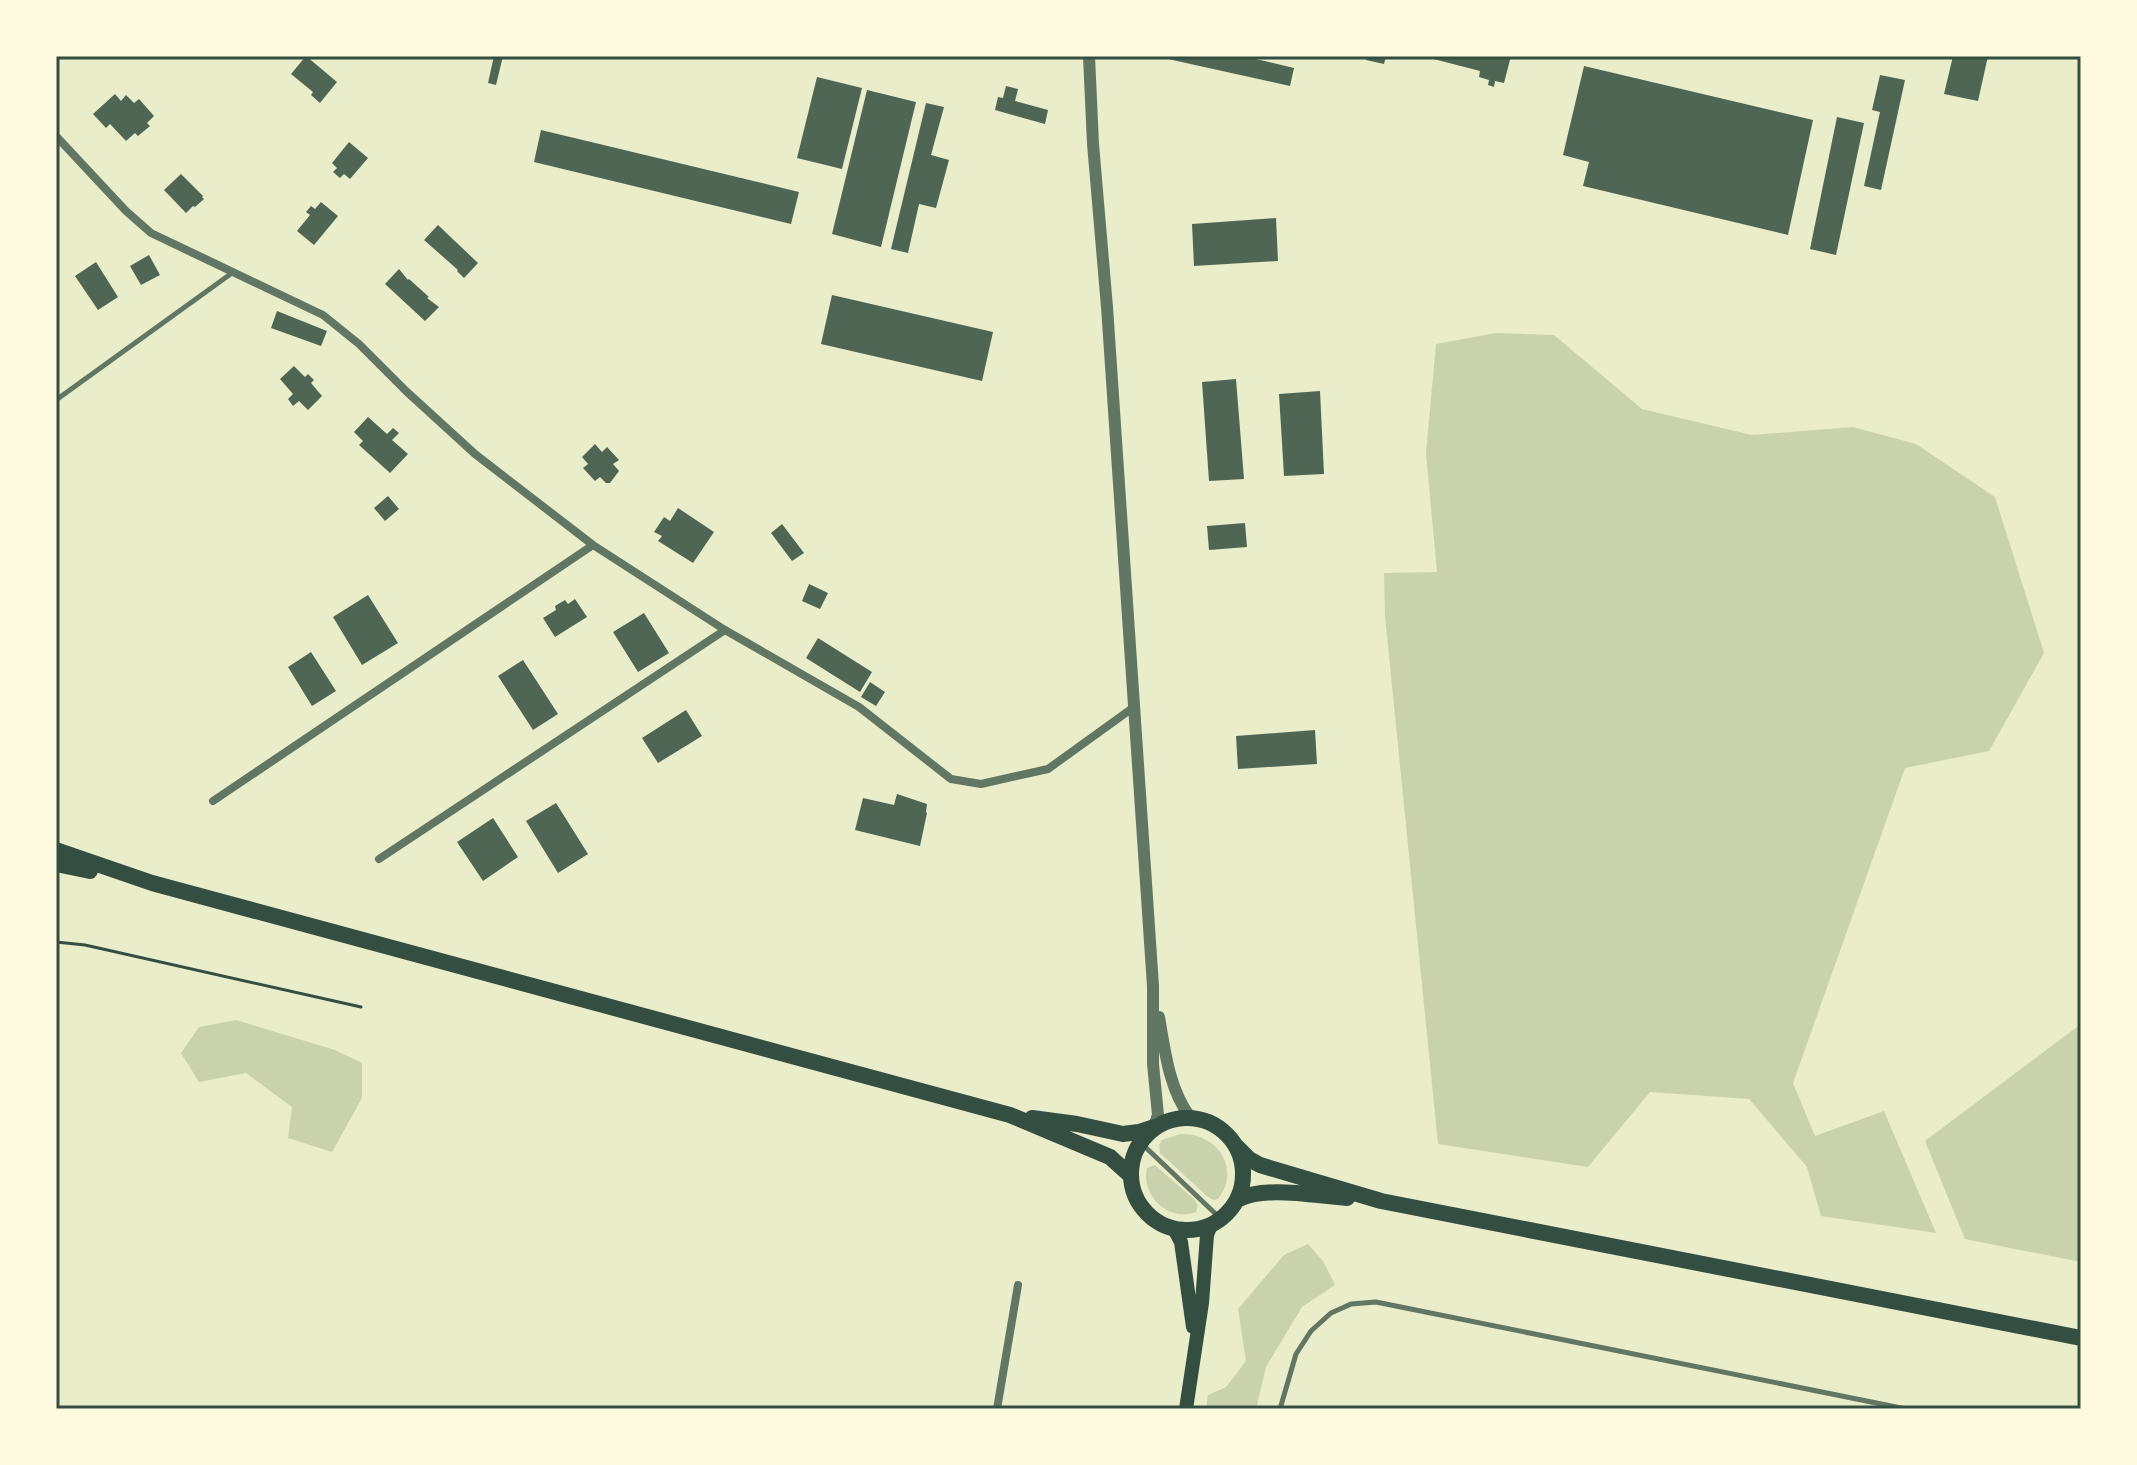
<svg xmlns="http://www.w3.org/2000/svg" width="2137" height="1465" viewBox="0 0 2137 1465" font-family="Jost,sans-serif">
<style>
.green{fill:#cad2ad}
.building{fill:#4f6655}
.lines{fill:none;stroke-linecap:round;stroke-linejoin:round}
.path{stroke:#344e41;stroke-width:3}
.service{stroke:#617663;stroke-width:5}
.minor{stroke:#617663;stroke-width:8}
.tertiary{stroke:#617663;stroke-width:12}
.secondary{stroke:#344e41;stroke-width:14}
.primary{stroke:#344e41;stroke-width:16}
.neatline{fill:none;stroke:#344e41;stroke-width:3}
</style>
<rect width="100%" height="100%" fill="#e9edc9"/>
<!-- green -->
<path class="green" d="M1496,333L1554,335L1642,409L1752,435L1853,427L1916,444L1995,497L2044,653L1989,751L1905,768L1793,1083L1815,1136L1884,1111L1936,1233L1821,1216L1807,1167L1749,1099L1650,1092L1588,1167L1438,1144L1385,616L1384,573L1437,572L1426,453L1436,344Z
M236,1020L335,1050L362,1063V1098L332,1152L288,1138L292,1107L246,1073L199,1082L181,1053L199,1027Z
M2081,1024V1262L1965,1239L1925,1141Z
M1180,1134C1216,1132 1242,1168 1218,1199L1214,1200L1208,1197L1160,1153L1159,1145L1162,1140Z
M1155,1165L1195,1200L1198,1206L1196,1212C1169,1223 1140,1195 1147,1168Z
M1308,1244L1323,1261L1335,1285L1302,1307L1266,1367L1256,1409H1206L1208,1395L1226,1387L1246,1361L1238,1309L1284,1255Z"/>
<!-- building -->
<path class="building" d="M306,56L337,82L320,103L311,95L313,92L291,74Z
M494,56H503L496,85L488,83Z
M1169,56H1243L1294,68L1290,86L1168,59Z
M1367,56H1386L1384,64L1366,60Z
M1422,56H1511L1504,83L1495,81L1494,87L1488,85L1489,80L1479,77L1480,71Z
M1953,56H1988L1978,101L1944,94Z
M1584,66L1813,120L1788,235L1583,186L1589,162L1563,155Z
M1880,75L1905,80L1881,190L1864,186L1880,112L1872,110Z
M817,77L862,88L842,169L797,158Z
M1006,86L1018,89L1015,101L1048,110L1045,124L995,110L998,97L1003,98Z
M867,90L916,102L881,247L832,234Z
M115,94L121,101L126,95L134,103L139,99L154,116L147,123L150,126L138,136L135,133L126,141L110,124L106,128L93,114Z
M926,103L944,107L931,155L949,160L936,208L919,204L908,253L891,249Z
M1837,117L1864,123L1836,255L1810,249Z
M541,130L799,192L791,224L534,162Z
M349,142L368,158L350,179L344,174L340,178L333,172L337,168L332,163Z
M181,174L203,196L202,197L204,199L195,207L193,206L186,213L164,190Z
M321,202L338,216L314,245L297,231L310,215L306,212L311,206L315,209Z
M1276,218L1278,261L1194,266L1192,224Z
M438,225L478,263L464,278L457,271L458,270L424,240Z
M149,255L160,275L141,285L130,266Z
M96,262L118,297L98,310L75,276Z
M399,269L408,280L409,279L429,297L427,298L439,307L425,321L385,284Z
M832,295L993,332L982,381L821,344Z
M277,311L327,331L321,346L271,328Z
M294,366L305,377L308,374L314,380L311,383L322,396L308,410L299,401L293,406L288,399L293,394L280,379Z
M1236,379L1244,479L1209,481L1202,382Z
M1320,391L1324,474L1284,476L1279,394Z
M368,417L387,434L393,428L399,433L392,440L408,454L390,473L359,445L363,441L354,432Z
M595,444L602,452L607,447L619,460L613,464L619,471L610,483H606L600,477L595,481L583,468L588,464L582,457Z
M388,496L399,509L385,521L374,508Z
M678,508L714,532L693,563L658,541L662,536L654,532L664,517L670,521Z
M1245,523L1247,547L1209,550L1207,526Z
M782,524L804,553L792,561L771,533Z
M809,584L828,593L820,609L802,601Z
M368,595L398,643L362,665L333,617Z
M575,599L587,617L555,637L543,618L556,610L555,606L565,600L568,604Z
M644,613L669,653L638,672L613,632Z
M818,638L872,672L860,692L806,658Z
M311,652L336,691L312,706L288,667Z
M523,660L558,714L533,730L498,676Z
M870,682L885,692L876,706L861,697Z
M686,710L702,736L658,763L642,738Z
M1315,730L1317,764L1238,769L1236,736Z
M897,794L927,804L926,812L927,813L920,846L855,830L863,798L894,805Z
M556,803L588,854L558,873L526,821Z
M493,818L518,857L483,881L457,842Z"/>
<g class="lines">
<!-- path -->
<path class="path" d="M56,942L85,945L361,1007"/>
<!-- service -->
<path class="service" d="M56,400L232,273
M1140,1142L1221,1219
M1280,1409L1296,1354L1311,1331L1331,1313L1351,1304L1376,1302L1906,1409"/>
<!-- minor -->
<path class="minor" d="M56,136L126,211L151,233L323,315L359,344L406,391L475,454L593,545L725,630L859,707L951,779L981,784L1048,769L1134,707
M213,801L593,545
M379,859L725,630
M997,1409L1018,1285"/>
<!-- tertiary -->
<path class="tertiary" d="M1089,56L1093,144L1107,307L1153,986V1064L1158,1115L1154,1127
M1159,1017C1165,1051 1169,1089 1190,1117"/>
<!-- secondary -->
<path class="secondary" d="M1174,1229L1181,1242L1193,1327
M1186,1409L1202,1303L1207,1235L1211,1225"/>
<!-- primary -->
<path class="primary" d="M56,850L152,883L1010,1115L1110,1157L1130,1175
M56,864L90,871
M1131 1174a56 56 0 1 1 112 0a56 56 0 1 1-112 0Z
M1032,1118L1077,1124L1123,1134L1139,1132L1154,1127
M1236,1146L1249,1159L1260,1165L1381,1201L2081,1338
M1237,1200C1265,1185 1315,1196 1347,1198"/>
</g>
<!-- border -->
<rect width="2137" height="1465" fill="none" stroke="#fefae0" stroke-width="116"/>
<rect x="58" y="58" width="2021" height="1349" class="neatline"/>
</svg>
